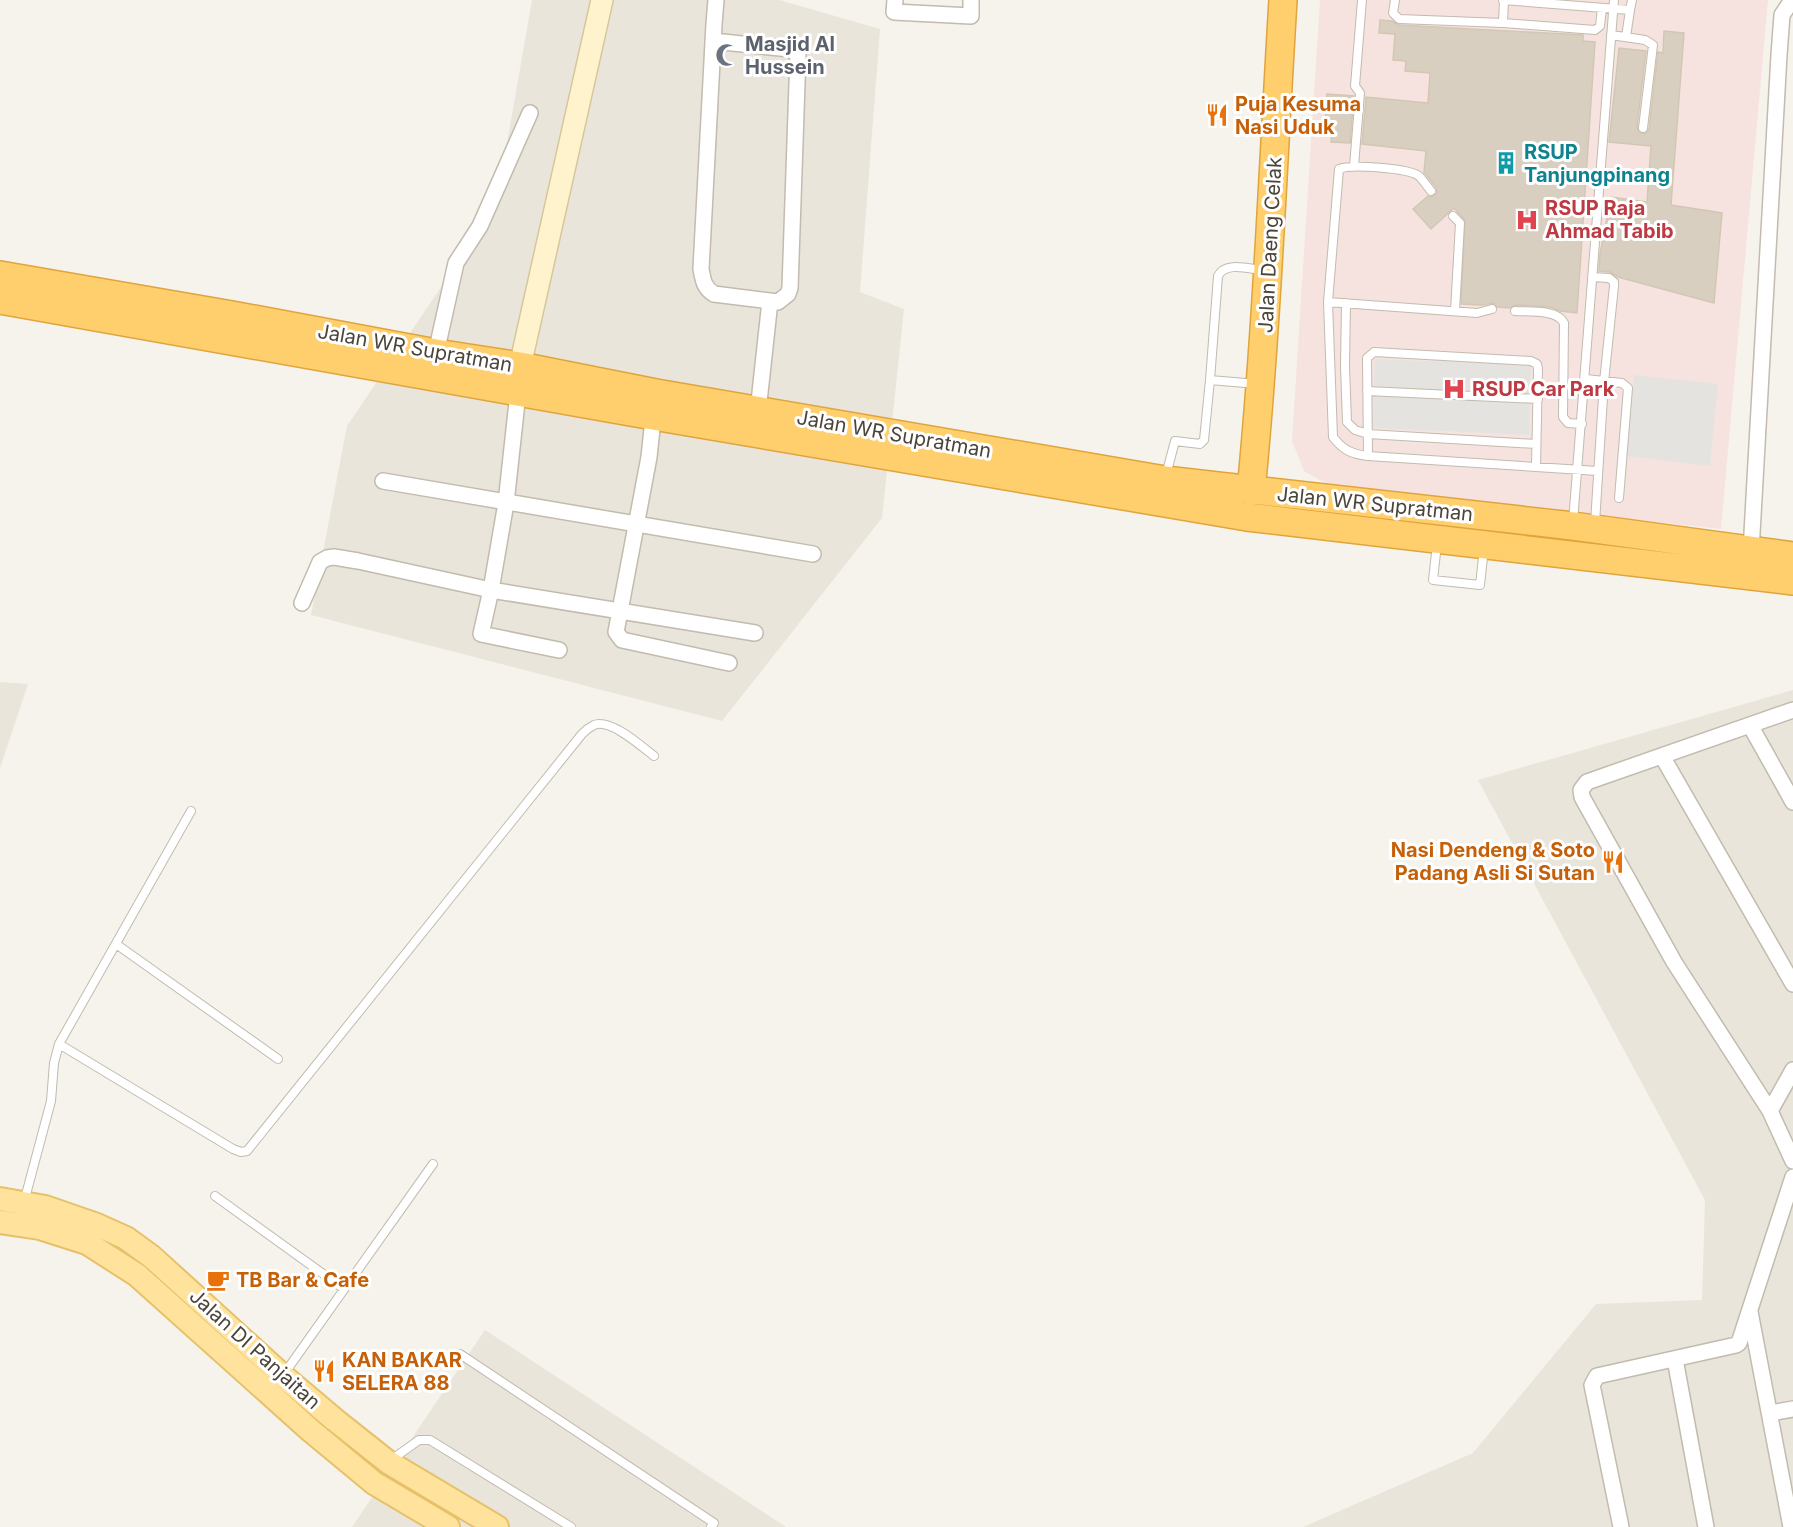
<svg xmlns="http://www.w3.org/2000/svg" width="1793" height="1527" viewBox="0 0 1793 1527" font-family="Inter,sans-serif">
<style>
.residential{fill:#eae5da}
.medical{fill:#f6e3e0}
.parking{fill:#e5e3e0}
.building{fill:#d8cfc1;stroke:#d3c7b4;stroke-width:1.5}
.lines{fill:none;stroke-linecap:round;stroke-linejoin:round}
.lane-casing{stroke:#c2bbae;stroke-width:10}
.street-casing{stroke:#c2bbae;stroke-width:18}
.secondary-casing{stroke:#d6c79b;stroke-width:24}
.primary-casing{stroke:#e6c16a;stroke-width:26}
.highway-casing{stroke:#e0a43c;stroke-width:30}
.lane{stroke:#fff;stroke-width:8}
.street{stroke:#fff;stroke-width:15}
.secondary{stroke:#fff3cd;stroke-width:21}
.primary{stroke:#ffe39c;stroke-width:22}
.highway{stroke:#ffcf6e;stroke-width:27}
.labels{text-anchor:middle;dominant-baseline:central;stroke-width:6;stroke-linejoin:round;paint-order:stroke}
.worship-label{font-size:20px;font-weight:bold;fill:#5b616d;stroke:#fff;text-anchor:start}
.food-label{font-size:20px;font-weight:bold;fill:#c56008;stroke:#fff;text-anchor:start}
.culture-label{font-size:20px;font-weight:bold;fill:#0d838f;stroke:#fff;text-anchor:start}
.health-label{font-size:20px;font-weight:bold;fill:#be3a42;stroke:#fff;text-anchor:start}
.street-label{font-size:20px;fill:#4b4439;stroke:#fff}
</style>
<rect width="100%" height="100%" fill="#f6f3ec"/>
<!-- residential -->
<path class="residential" d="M532,0H779L880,29L860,292L904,309L882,518L722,721L311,615L347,426L496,206Z
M0,682L28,684L0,768Z
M1793,690V1527H1303L1473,1453L1596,1304L1702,1300L1705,1200L1478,780Z
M485,1330L786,1527H352Z"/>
<!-- medical -->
<path class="medical" d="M1320,0H1768L1721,529L1334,488L1304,471L1292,441Z"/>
<!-- parking -->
<path class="parking" d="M1375,359L1531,365L1529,435L1372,428Z
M1634,375L1718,384L1710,466L1626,456Z"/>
<!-- building -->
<path class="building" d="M1380,20L1392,21L1399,25L1583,35V41L1595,42L1577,313L1560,311L1550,307L1535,306L1515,305L1510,308L1497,307L1493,303L1482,305L1461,304L1465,220L1454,208L1431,229L1413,209L1428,196L1432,197L1437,193L1436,187L1424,172L1426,151L1362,144L1366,97L1428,103L1430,73L1405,71L1406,61L1393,60L1395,34L1379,33Z
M1664,31L1684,33L1671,205L1722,213L1714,303L1618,277L1610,272L1599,271L1600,254L1611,197L1647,202L1651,146L1609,142L1619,48L1646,51L1637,127L1639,132L1645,134L1649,129L1658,52L1663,53Z
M1327,94L1354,96L1350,143L1331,142L1333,121L1325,123Z"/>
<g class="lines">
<!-- lane casing -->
<g class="lane-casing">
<path id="lane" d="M1395,0L1393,13L1399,19L1503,23L1595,30L1600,26L1602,8
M1503,0L1630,10L1632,0
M1503,23L1504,0
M1611,35L1645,40L1653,45L1643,128
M1626,37L1630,10
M1354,166L1360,93L1355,86L1362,0
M1431,191C1427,186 1423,180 1419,176C1408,168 1351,164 1339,169L1328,302L1477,313L1492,309
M1453,216L1460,223L1455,311
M1592,277L1609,278L1614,282V286L1604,382L1595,523
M1328,302L1333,437C1343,450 1351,454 1368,456L1598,471
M1346,303L1345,366L1347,422L1355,430L1368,434L1536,444
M1515,311C1529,312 1557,309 1564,323L1563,417L1568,423L1582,424
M1586,379L1622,383L1628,388L1619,498
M1257,384L1210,380L1218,276C1225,261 1249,269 1263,270
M1367,391L1538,399
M1368,456L1367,358L1374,352L1531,361L1537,364L1538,369L1536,466
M1166,475L1175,441L1200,444L1204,440L1210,380
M1573,522L1614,0
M1437,544L1433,580L1480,585L1484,548
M116,944L278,1059
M59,1044L233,1149L241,1152L247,1151L582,734C585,731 590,727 594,725C610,718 641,746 654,756
M215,1196L344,1289
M24,1202L51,1101L54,1063L59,1044L191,811
M460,1354L714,1523L711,1527
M284,1374L433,1164
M391,1460L419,1440H430L571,1527"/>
</g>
<!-- street casing -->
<g class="street-casing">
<path id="street" d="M895,0L894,12L971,16V0
M713,41L790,49L798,54L790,288L788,294L778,302L714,294C704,288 703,280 701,269L714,24L716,0
M436,353L456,263L480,226L530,113
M518,393L506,503L491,590L481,634L559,650
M654,410L649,457L616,632L622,640L729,663
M758,411L770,301
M383,481L813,554
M1751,551L1779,55L1782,15L1792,0
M302,603L320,562L327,558L334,557L358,561L491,590L755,633
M1793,710L1587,782L1581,790L1582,797L1674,962L1770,1111L1793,1161
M1750,725L1793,802
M1662,756L1793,984
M1770,1111L1793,1070
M1750,1312L1791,1527
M1675,1359L1706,1527
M1770,1413L1793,1409
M1621,1527L1592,1385L1597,1376L1736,1345L1739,1343L1793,1177"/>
</g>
<!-- secondary casing -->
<g class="secondary-casing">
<path id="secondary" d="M520,366L602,0"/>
</g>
<!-- primary casing -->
<g class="primary-casing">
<path id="primary" d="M0,1199L45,1207L97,1225L126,1238L152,1257L283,1376L335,1420L388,1462L497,1527
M0,1222L40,1228L87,1243L137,1275L310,1430L374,1483L448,1527"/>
</g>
<!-- highway casing -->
<g class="highway-casing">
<path id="highway" d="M0,275L232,315L436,353L520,366L656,393L1165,480L1573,526L1793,556
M0,300L653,416L1247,517L1793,581
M1251,491C1267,327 1273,164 1283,0"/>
</g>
<!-- lane -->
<use href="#lane" class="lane"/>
<!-- street -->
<use href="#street" class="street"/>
<!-- secondary -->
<use href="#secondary" class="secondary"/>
<!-- primary -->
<use href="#primary" class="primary"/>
<!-- highway -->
<use href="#highway" class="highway"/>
</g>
<!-- icons -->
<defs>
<g id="mosque-bare" transform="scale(1.8)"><path d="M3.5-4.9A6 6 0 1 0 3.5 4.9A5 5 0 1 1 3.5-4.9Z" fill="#6b7280" stroke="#fff" stroke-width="2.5" paint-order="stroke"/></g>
<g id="restaurant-bare" transform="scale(1.8)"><path d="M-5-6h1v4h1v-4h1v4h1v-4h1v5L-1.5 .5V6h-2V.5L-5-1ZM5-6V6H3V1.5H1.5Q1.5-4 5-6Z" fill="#e8710a" stroke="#fff" stroke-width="2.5" paint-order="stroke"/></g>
<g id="building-bare" transform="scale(1.8)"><path d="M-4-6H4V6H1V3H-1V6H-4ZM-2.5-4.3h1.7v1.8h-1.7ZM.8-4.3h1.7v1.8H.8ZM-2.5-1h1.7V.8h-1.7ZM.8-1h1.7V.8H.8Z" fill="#0f9aa8" stroke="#fff" stroke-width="2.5" paint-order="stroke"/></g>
<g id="hospital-bare" transform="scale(1.8)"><path d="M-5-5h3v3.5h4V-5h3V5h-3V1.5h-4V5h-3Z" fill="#e0444e" stroke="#fff" stroke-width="2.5" paint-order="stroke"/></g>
<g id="cafe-bare" transform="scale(1.8)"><path d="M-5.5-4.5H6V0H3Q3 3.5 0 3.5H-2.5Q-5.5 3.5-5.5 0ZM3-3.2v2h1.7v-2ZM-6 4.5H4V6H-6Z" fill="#e8710a" stroke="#fff" stroke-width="2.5" paint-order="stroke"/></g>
</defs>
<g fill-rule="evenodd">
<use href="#mosque-bare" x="727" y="55"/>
<use href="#restaurant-bare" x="1217" y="115"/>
<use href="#building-bare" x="1506" y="163"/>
<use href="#hospital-bare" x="1527" y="220"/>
<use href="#hospital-bare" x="1454" y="389"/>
<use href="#restaurant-bare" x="1613" y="862"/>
<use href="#cafe-bare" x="218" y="1280"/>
<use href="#restaurant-bare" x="324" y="1371"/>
</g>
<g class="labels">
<!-- worship labels -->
<g class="worship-label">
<text x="745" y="44">Masjid Al<tspan x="745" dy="23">Hussein</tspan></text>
</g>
<!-- food labels -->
<g class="food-label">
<text x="1235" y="104">Puja Kesuma<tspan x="1235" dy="23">Nasi Uduk</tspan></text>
<text x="1595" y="850" text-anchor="end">Nasi Dendeng &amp; Soto<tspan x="1595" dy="23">Padang Asli Si Sutan</tspan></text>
<text x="236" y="1280">TB Bar &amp; Cafe</text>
<text x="342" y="1360">KAN BAKAR<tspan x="342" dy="23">SELERA 88</tspan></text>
</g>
<!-- culture labels -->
<g class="culture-label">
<text x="1524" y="152">RSUP<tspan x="1524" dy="23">Tanjungpinang</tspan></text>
</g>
<!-- health labels -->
<g class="health-label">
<text x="1545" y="208">RSUP Raja<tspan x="1545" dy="23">Ahmad Tabib</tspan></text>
<text x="1472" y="389">RSUP Car Park</text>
</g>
<!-- street labels -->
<g class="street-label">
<text transform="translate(1270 245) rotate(-87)">Jalan Daeng Celak</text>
<text transform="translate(415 348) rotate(10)">Jalan WR Supratman</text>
<text transform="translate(894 434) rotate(10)">Jalan WR Supratman</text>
<text transform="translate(1375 504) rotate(6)">Jalan WR Supratman</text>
<text transform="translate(255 1349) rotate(42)">Jalan DI Panjaitan</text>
</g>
</g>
</svg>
